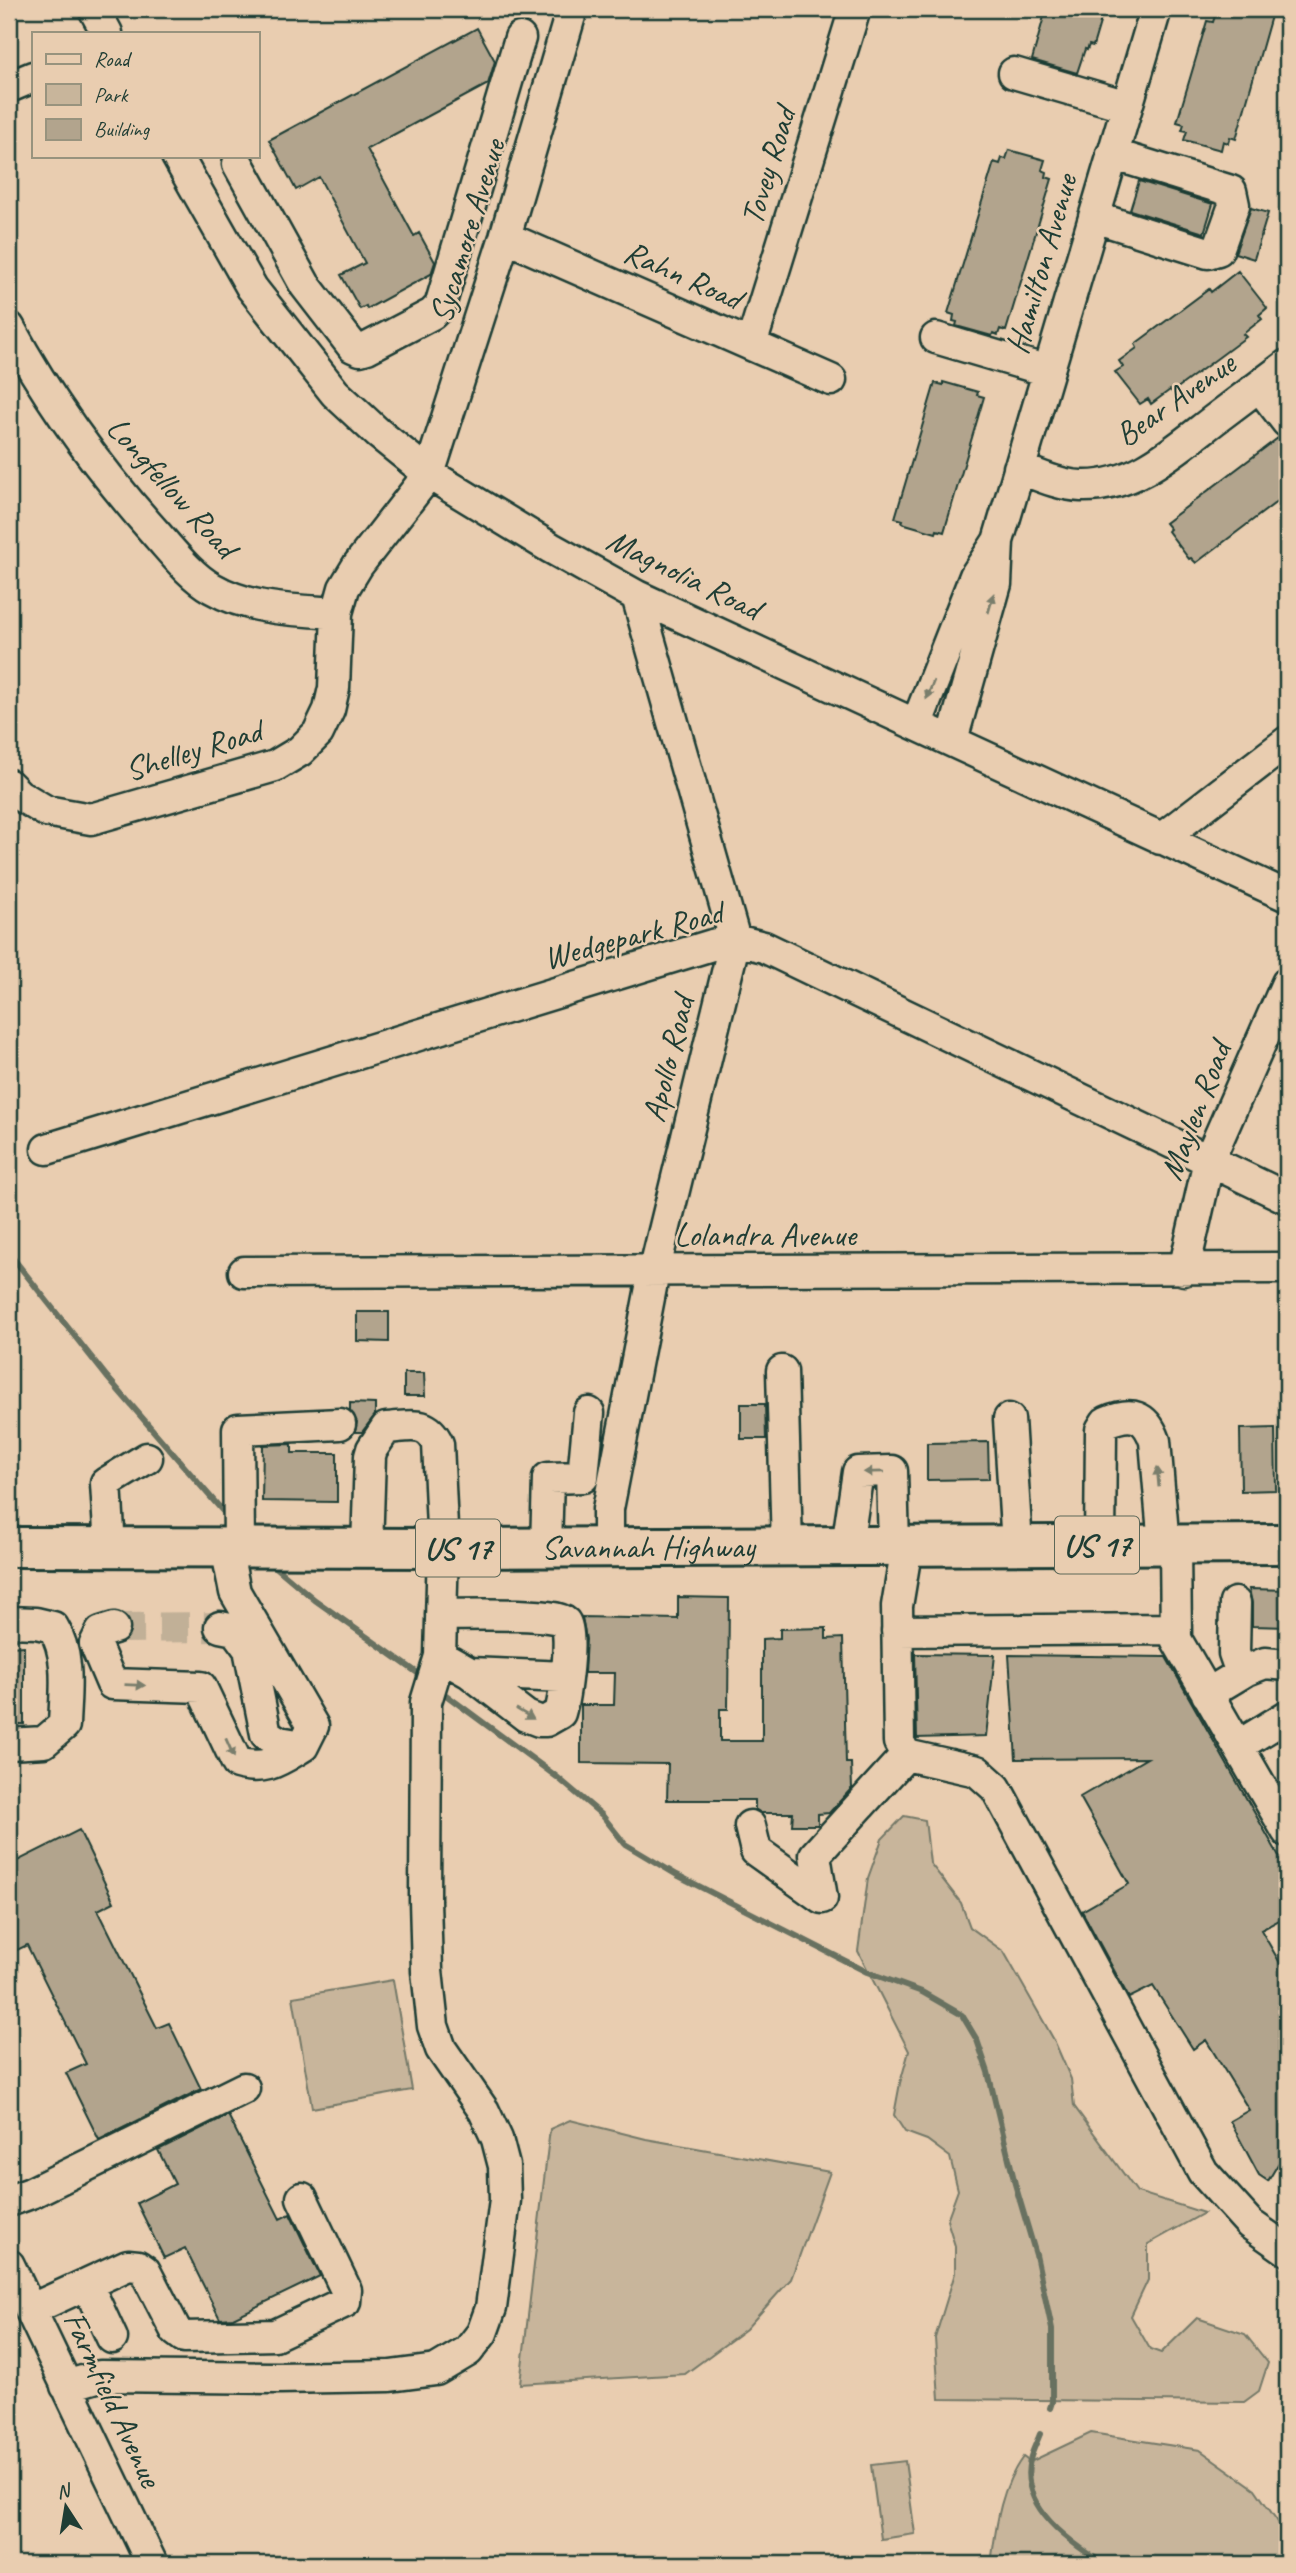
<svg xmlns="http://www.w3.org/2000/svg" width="1296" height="2573" viewBox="0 0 1296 2573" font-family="Caveat,sans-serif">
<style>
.green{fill:#c8b59b;stroke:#747968;stroke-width:2}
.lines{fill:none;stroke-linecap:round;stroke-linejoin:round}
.stream{stroke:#687161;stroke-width:6}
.building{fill:#b2a48d;stroke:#1f3d34;stroke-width:2}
.minor-tunnel{stroke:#c1b097;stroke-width:30;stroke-dasharray:30 15;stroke-linecap:butt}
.minor-casing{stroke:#1f3d34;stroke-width:35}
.highway-casing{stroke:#1f3d34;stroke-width:44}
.minor{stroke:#e9cdb0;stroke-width:30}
.highway{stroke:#e9cdb0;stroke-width:38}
.oneway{fill:#7a7e6c}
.labels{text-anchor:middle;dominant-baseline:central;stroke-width:5;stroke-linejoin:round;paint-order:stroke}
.shield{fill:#e9cdb0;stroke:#5c6859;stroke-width:2}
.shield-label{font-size:32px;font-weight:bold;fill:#1f3d34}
.street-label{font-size:33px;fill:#1f3d34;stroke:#e9cdb0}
</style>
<rect width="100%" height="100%" fill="#e9cdb0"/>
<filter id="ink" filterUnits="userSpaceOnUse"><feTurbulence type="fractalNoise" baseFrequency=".0143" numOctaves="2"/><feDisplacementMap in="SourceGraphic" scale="14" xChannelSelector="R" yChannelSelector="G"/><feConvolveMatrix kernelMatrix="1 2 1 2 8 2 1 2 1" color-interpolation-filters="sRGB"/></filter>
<g filter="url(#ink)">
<!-- green -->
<path class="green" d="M904,1816L925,1820L930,1863L961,1903L970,1927L1004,1952L1054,2040L1071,2079L1074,2106L1137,2192L1204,2213L1148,2244V2280L1131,2316L1150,2349L1161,2353L1197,2318L1245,2334L1268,2363L1259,2391L1244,2402L939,2399L935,2338L955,2273V2246L947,2220L958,2190L950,2157L927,2140L905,2132L894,2115L900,2083L909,2051L858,1951L868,1878L882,1839Z
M393,1980L412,2090L312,2108L293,1997Z
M570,2120L646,2139L830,2172L791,2279L746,2329L685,2374L520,2384L550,2129Z
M1091,2433L1200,2450L1255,2489L1287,2535V2564H991C996,2527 1000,2488 1023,2457L1030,2462Z
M905,2461L915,2534L881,2539L871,2465Z"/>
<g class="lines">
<!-- stream -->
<path class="stream" d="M9,1253L107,1377L227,1516
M271,1563L315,1600L419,1674
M446,1695L557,1777L602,1815L625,1844L677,1875L867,1972L922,1992L962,2015L977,2040L988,2072L1015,2184L1036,2255L1052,2329V2402L1050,2408
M1040,2434C1037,2442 1032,2451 1030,2460C1018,2507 1071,2543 1104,2564"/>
</g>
<!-- building -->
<path class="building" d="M1046,9H1104L1093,46L1089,45L1087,50L1085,49L1077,73L1032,60Z
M1217,9H1273L1236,139L1230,137L1228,143L1223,141L1221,150L1184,140L1187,131L1182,130L1184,124L1177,122L1207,21L1213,22Z
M477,28L495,61L488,84L367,149L414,236L419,233L435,262L431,274L367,309L366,306L360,309L341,275L365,263L319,177L296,190L269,140Z
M1009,150L1045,160L1042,170L1047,172L1046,177L1052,179L1006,331L1000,329L998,335L993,333L992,336L956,326L957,322L953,321L954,315L948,313L994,162L1000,164L1002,158L1006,159Z
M1139,181L1213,204L1204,233L1130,210Z
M1251,208L1268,213L1254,259L1235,253Z
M1238,271L1267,308L1259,315L1262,319L1243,334L1246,337L1172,392L1170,390L1151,404L1148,399L1140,404L1115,372L1123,367L1119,361L1137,348L1135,344L1209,289L1211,292Z
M943,382L978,392L977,395L984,397L944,532L937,530L936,533L902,523L903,520L895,518L935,383L943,385Z
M1278,438L1287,450V513L1278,501L1196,563L1191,558L1189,559L1168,531L1170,529L1165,523Z
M357,1312H389V1342L357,1341Z
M404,1373H424L425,1396H404Z
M350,1403L375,1404V1415L362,1432H355L357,1422L350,1410Z
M741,1404H765L766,1439H741Z
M1275,1428L1276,1490L1241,1491L1240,1429Z
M988,1442L989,1479L927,1480V1443Z
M292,1444V1453H337V1502L262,1501L263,1445Z
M1249,1589L1287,1590V1627L1252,1626V1603Z
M678,1597L729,1598L728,1709H720V1741H762V1639L780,1638V1629L826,1628V1639L843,1638L846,1763H851L852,1788L829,1813L818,1814V1825H792L793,1813H761L755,1809V1800H667L668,1764L581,1763V1705H614L615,1673H584L586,1639L582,1617L678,1619Z
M24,1646V1724H9V1647Z
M915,1654L995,1655L986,1736L917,1738Z
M1009,1655L1166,1657L1287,1870V1916L1261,1930L1287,1975V2149L1268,2181L1259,2175L1230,2121L1249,2110L1206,2040L1193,2049L1153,1986L1129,1998L1082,1911L1129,1884L1080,1797L1147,1758L1016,1759Z
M79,1830L114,1902L98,1910L157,2028L169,2023L201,2089L99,2140L66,2073L86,2064L27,1945L9,1954V1865Z
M228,2115L280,2219L290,2214L320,2276L233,2318L220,2319L185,2248L164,2258L137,2203L175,2184L158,2150Z"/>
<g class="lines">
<!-- minor-tunnel -->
<path class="minor-tunnel" d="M114,1628L220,1627"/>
<!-- minor casing -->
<g class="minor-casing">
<path id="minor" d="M94,9L107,33
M1014,73L1127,106
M9,87L33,77
M177,156L252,288L335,393L378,433L429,474L551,548L637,596L1287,896
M238,164L305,285L353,347L360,350L367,348L432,314L440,306L520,38
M1094,217L1208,253L1218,250L1234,205L1231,191L1112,154
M505,237L831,380
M9,327C50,403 101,472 158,536C174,554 191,576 212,588C250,610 294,610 337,613
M936,338L1048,371
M751,345L855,9
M1259,386L1287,422
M1019,468C1040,476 1059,485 1081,486C1134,488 1175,450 1214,420C1238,402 1263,383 1287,365
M998,541L1156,9
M917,723L975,576L998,541L996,584L952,740
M9,785L19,795L46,811L91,819L275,766L300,751L318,733L329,710L334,688L337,613L344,588L358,565L429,474L505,237L572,9
M1161,839L1287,742
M47,1149L712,945L735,940L764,947L1287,1198
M1184,1270L1209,1160L1287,983
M244,1272L1287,1268
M782,1371L787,1546
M1009,1419L1017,1545
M1100,1545L1101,1430L1106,1422C1132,1411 1146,1415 1155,1441L1164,1545
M1175,1545L1176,1639L1287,1831
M608,1546V1509L654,1272L735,940L637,596
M847,1546L858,1472L892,1471L894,1546
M907,1546L897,1606L899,1742L906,1755L977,1771L996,1788L1203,2172L1250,2224L1287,2250
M110,1547L106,1483L147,1458
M226,1547L235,1592L313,1726L303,1746
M239,1547L238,1429L340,1424
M546,1547L548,1478L583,1477L589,1413
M1235,1603L1234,1653L1241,1673
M9,1622L36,1623L53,1627C71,1656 65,1693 64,1725L44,1742L9,1744
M114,1628L101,1632L95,1644L112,1684L201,1687L237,1763C266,1771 278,1761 303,1746L279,1742L266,1734L249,1649L235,1630L220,1627
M897,1631L1175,1629
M440,1656L470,1673L526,1716L539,1721H546L560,1713C564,1699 574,1633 565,1622C555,1612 461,1615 441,1615
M470,1673L566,1677
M1207,1694L1247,1670L1265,1663L1287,1665
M1238,1746L1287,1716
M750,1826L756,1851L822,1898L815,1855L906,1755
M9,2201L31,2193L244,2088
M9,2265L152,2564
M87,2284L112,2338
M30,2310L128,2265L138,2266L145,2271L176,2331L184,2337L275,2335L345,2302L346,2290L302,2198
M66,2386L100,2376L278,2378L390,2376L436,2370L468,2351L482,2333L491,2308L505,2200L504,2166L497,2139L484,2111L441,2049L433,2026L427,1971L425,1900L426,1702L440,1656L443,1548L438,1444C427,1419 409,1427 386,1428L372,1449L370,1456L367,1548"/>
</g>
<!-- highway casing -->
<g class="highway-casing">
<g id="highway">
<path id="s1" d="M9,1547L443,1548L1287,1544"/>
</g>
</g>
<!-- minor -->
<use href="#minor" class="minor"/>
<!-- highway -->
<use href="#highway" class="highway"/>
</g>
<!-- one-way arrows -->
<defs><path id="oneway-solid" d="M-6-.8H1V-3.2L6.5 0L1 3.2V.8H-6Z" transform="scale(1.75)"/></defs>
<g class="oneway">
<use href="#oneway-solid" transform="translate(991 603) rotate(-74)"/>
<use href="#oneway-solid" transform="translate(930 690) rotate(112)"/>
<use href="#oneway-solid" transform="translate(874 1472) rotate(179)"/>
<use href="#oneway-solid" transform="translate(1158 1477) rotate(-95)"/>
<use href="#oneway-solid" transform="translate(135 1685) rotate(2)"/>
<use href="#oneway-solid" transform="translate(525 1714) rotate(31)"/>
<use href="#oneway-solid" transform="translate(230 1748) rotate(66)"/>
</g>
</g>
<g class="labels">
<!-- shield labels -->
<g class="shield">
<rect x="1055" y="1516.5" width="84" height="57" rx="5"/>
<rect x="416" y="1519.5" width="84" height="57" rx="5"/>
</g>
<g class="shield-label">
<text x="1097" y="1545">US 17</text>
<text x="458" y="1548">US 17</text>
</g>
<!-- street labels -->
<g class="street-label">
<text transform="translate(768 166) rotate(-73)">Tovey Road</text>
<text transform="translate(467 231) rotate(-73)">Sycamore Avenue</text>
<text transform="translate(1041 264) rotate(-74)">Hamilton Avenue</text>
<text transform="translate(683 275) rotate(24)">Rahn Road</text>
<text transform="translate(1175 399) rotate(-35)">Bear Avenue</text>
<text transform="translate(172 487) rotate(48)">Longfellow Road</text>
<text transform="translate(684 574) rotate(26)">Magnolia Road</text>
<text transform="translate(193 750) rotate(-17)">Shelley Road</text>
<text transform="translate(633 935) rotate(-15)">Wedgepark Road</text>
<text transform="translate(668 1059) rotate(-76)">Apollo Road</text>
<text transform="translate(1195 1111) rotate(-69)">Maylen Road</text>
<text x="765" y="1235">Lolandra Avenue</text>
<text stroke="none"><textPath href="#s1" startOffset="639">Savannah Highway</textPath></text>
<text transform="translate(113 2399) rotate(65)">Farmfield Avenue</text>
</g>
</g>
<!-- margin -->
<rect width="1296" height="2573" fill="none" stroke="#e9cdb0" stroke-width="35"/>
<rect x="18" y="18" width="1261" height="2538" fill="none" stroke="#1f3d34" stroke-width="2.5" filter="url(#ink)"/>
<!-- legend -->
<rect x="32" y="32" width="228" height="126" fill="#e9cdb0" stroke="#98937e" stroke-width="2"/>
<rect x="46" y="54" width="35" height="10" fill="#e9cdb0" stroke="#98937e" stroke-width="2"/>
<text x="94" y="66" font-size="21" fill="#1f3d34">Road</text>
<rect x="46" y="84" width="35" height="21" fill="#c8b59b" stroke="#98937e" stroke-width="2"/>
<text x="94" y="102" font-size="21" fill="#1f3d34">Park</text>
<rect x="46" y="119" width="35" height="21" fill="#b2a48d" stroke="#98937e" stroke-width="2"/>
<text x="94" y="136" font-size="21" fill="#1f3d34">Building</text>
<!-- north arrow -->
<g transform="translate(66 2507) rotate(348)" stroke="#e9cdb0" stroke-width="5" paint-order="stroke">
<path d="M0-5L12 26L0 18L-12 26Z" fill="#1f3d34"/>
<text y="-10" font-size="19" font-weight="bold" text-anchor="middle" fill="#1f3d34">N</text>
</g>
</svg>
